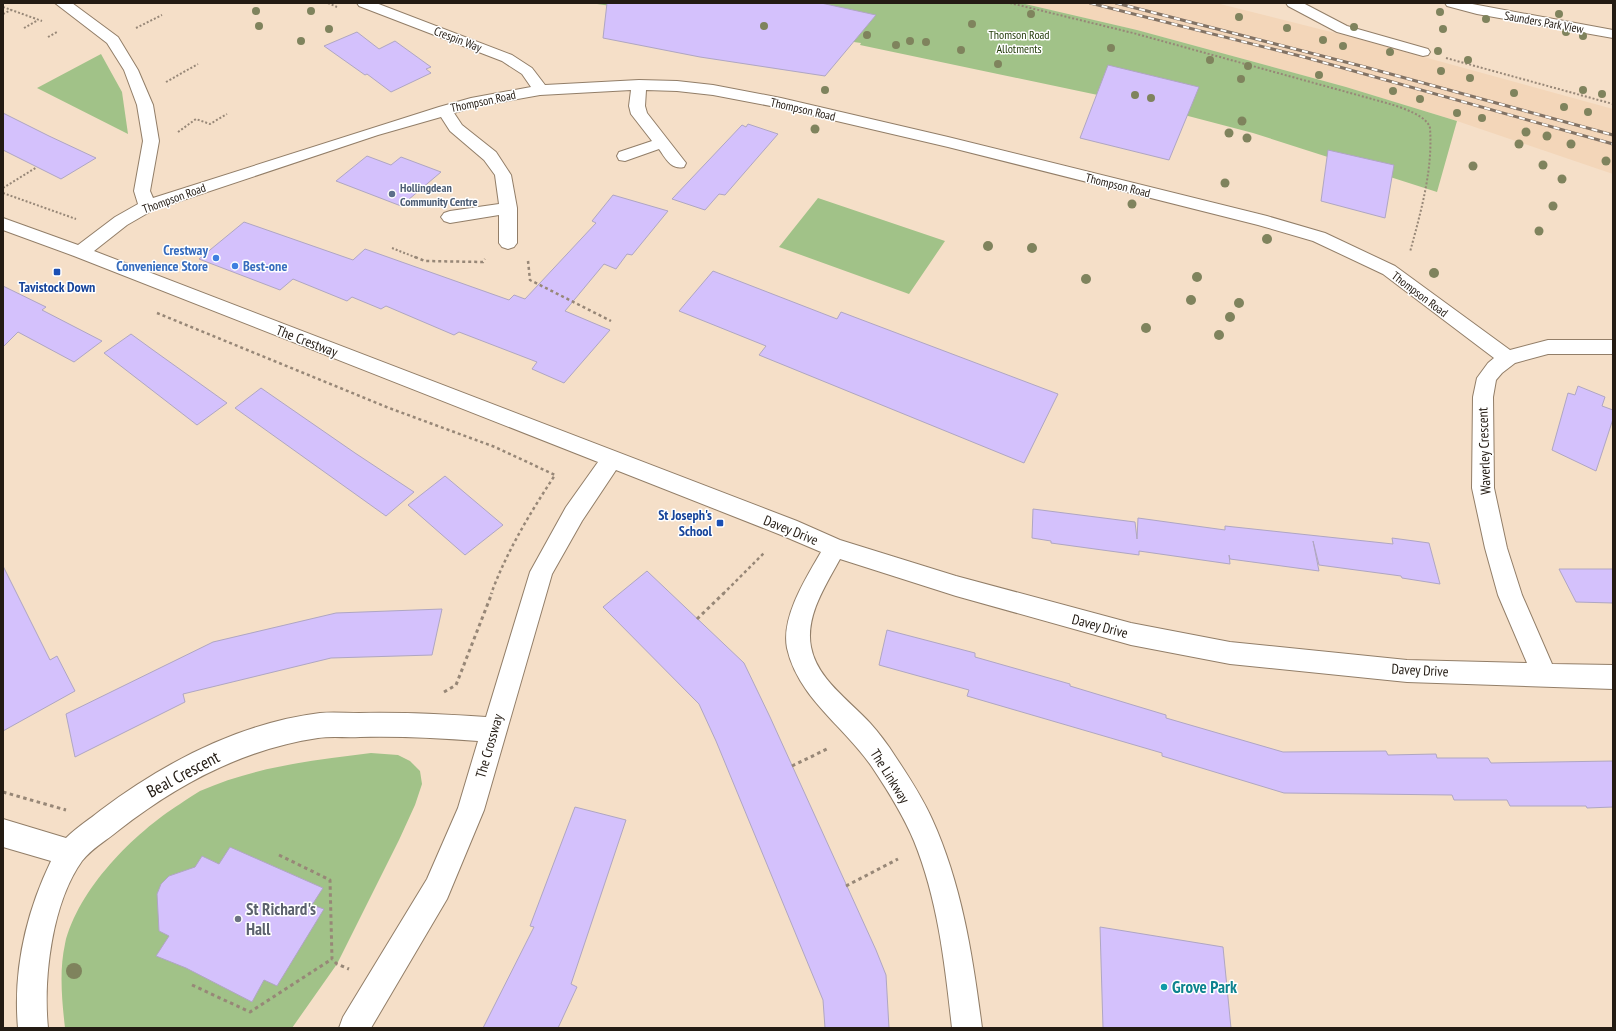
<svg xmlns="http://www.w3.org/2000/svg" width="1616" height="1031" viewBox="0 0 1616 1031" font-family="'PT Sans Narrow',sans-serif">
<style>
.built{fill:#f3d6b9}
.green{fill:#a1c288}
.building{fill:#d4c1fc;stroke:#afa6c2}
.lines{fill:none;stroke-linecap:round;stroke-linejoin:round}
.street-casing{stroke:#927e68;stroke-width:2}
.path-far2{stroke:#978777;stroke-width:2;stroke-dasharray:2 2;stroke-linecap:butt}
.path-far1{stroke:#978777;stroke-width:2.5;stroke-dasharray:3 3;stroke-linecap:butt}
.path{stroke:#978777;stroke-width:3;stroke-dasharray:3.5 3.5;stroke-linecap:butt}
.street{fill:#fff;fill-rule:evenodd}
.rail-casing{stroke:#827365;stroke-width:3}
.rail{stroke:#fff;stroke-width:2;stroke-dasharray:6;stroke-linecap:butt}
.tree{fill:#7f835d}
.service-dot{fill:#5c6f8a;stroke:#fff;stroke-width:1.5}
.shop-dot{fill:#3f7fe0;stroke:#fff;stroke-width:1.5}
.transit-dot{fill:#1a4fb4;stroke:#fff;stroke-width:1.5}
.worship-dot{fill:#6b7280;stroke:#fff;stroke-width:1.5}
.culture-dot{fill:#0f9aa8;stroke:#fff;stroke-width:1.5}
.labels{text-anchor:middle;dominant-baseline:central;stroke-width:3;stroke-linejoin:round;paint-order:stroke}
.far-street-label{font-size:12px;fill:#231b13;stroke:#fff}
.far-park-label{font-size:12px;fill:#1f3805;stroke:#fff}
.far-service-label{font-size:12px;font-weight:bold;fill:#4e5e75;stroke:#fff;text-anchor:start}
.shop-label{font-size:14px;font-weight:bold;fill:#366cbe;stroke:#fff;text-anchor:end}
.transit-label{font-size:14px;font-weight:bold;fill:#164399;stroke:#fff}
.street-label{font-size:14px;fill:#231b13;stroke:#fff}
.near-street-label{font-size:17px;fill:#231b13;stroke:#fff}
.near-worship-label{font-size:17px;font-weight:bold;fill:#5b616d;stroke:#fff;text-anchor:start}
.near-culture-label{font-size:17px;font-weight:bold;fill:#0d838f;stroke:#fff;text-anchor:start}
</style>
<rect width="100%" height="100%" fill="#f5dfc8"/>
<!-- built -->
<path class="built" d="M1021,3H1216L1351,37L1613,109V174L1457,121L1346,87L1137,30Z"/>
<!-- green -->
<path class="green" d="M590,3H1021L1137,30L1346,87L1457,121L1437,192L1253,133L1150,106L860,45L861,43L665,16L667,14Z
M101,54L122,92L128,134L37,88Z
M818,198L945,241L909,294L779,247Z
M371,753L398,755L410,761L420,771L422,784L415,805L399,840L337,964L292,1028H65C62,1001 59,971 65,944C78,889 134,833 180,804C186,800 193,795 200,791C254,767 313,760 371,753Z"/>
<!-- building -->
<path class="building" d="M607,3H821L876,15L825,76L700,57L603,38Z
M357,32L379,49L395,41L431,67L426,69L431,73L391,92L367,74L365,75L324,46Z
M1108,65L1199,87L1169,160L1080,138Z
M3,113L49,136L96,158L61,179L3,150Z
M748,124L778,134L725,195L719,194L705,210L672,199L742,125L746,127Z
M1328,150L1394,165L1385,218L1321,201Z
M367,156L391,165L401,157L441,172L401,206L336,181Z
M613,195L668,211L632,255L627,254L616,269L604,264L565,311L610,330L564,383L532,369L537,362L459,332L454,335L386,306L381,309L352,297L347,301L293,279L280,290L199,259L244,222L353,260L365,249L509,300L514,295L525,299L596,223L592,221Z
M713,271L837,319L841,312L1058,394L1024,463L759,355L766,346L679,311Z
M3,286L46,307L42,310L102,341L74,362L18,332L3,347Z
M131,334L153,350L227,403L197,425L104,353Z
M1578,386L1605,397L1602,406L1613,410V419L1596,471L1552,450L1568,393L1575,395Z
M261,388L355,453L414,492L386,516L235,408Z
M445,476L503,525L465,555L408,505Z
M1033,509L1135,522L1137,539L1138,518L1225,530V526L1393,544L1392,538L1429,543L1440,584L1402,578L1401,576L1319,565L1313,541L1319,571L1230,559L1229,555L1230,564L1139,551V555L1051,543V541L1032,538Z
M3,566L50,660L57,656L75,691L3,731Z
M1559,569H1613V603L1576,602Z
M647,571L744,663L770,717L876,950L886,975L889,1028H825L823,1000L716,741L699,704L603,607Z
M442,609L432,655L331,658L183,694L185,702L75,757L66,714L213,642L336,613Z
M887,630L975,653V657L1070,684V686L1166,715V718L1283,752L1386,751L1388,755L1436,754L1437,758H1488L1491,763L1613,761V807L1587,808L1586,806H1510L1507,800H1454L1452,795L1284,793L1162,756V753L967,696L969,690L879,665Z
M575,807L626,820L571,984L577,987L558,1028H483L534,927L530,926Z
M230,847L323,888L312,905L324,909L277,986L264,980L252,1002L186,968L156,956L169,936L159,931L157,894L161,884L169,876L195,867L202,856L219,864Z
M1100,927L1223,947L1231,1028H1103Z"/>
<g class="lines">
<!-- street casing -->
<g class="street-casing">
<path id="street" d="M55,3H72L118,37L138,70L153,105L159,141L150,191L153,198L439,107L471,98L531,87L522,74L502,61L359,6L357,3H376L512,55L532,68L545,85L639,80L677,81L713,85L781,98L948,137L1267,216L1325,233L1395,266L1510,350L1548,340H1613V354H1548L1515,363L1502,373L1496,380L1493,397L1494,488L1507,548L1522,595L1552,664L1613,665V689L1407,682L1230,664L1131,645L956,596L840,559C826,585 805,616 811,647C817,679 849,700 870,723C879,733 888,745 895,756C909,777 922,797 932,819C962,885 973,957 982,1028H952C945,965 938,900 914,841C903,815 888,791 872,767C845,727 798,698 787,648C781,617 806,578 821,552L781,535L616,470L582,521L552,574L484,810L447,899L371,1028H339L343,1017L427,879L458,808L478,741C439,738 400,736 360,737C346,738 332,736 318,738C243,749 178,784 119,830C107,840 91,849 82,861C52,903 43,978 48,1028H18C13,971 26,913 51,861L3,847V819L66,838C77,827 90,819 101,810C165,762 240,723 320,713C333,712 346,713 359,713C402,712 443,714 486,717L530,572L566,507L598,462L74,256L3,230V218L78,245L115,217L138,204L134,191L143,141L137,105L124,70L107,43ZM631,90L629,106L631,114L652,141L619,152L617,156L619,160L625,161L659,149C666,159 671,170 684,167L686,163L647,113L645,106L646,90L677,91L713,95L781,108L948,147L1258,225L1313,241L1383,274L1494,358L1488,363L1477,378L1473,397L1472,488L1485,548L1498,595L1527,663L1407,660L1230,642L1131,623L956,576L840,540L797,521L94,251L127,225L153,210L378,135L441,117L450,131L484,160L495,175L499,204L450,211L444,213L441,217L444,221L450,223L499,215V243L502,247L508,249L514,247L517,243V208L511,175L496,152L462,125L454,113L473,107L540,95Z
M1286,3H1303L1347,26L1428,49L1430,52L1428,55L1423,56L1337,32L1288,6Z
M1445,3H1467L1613,30V38L1477,14L1447,6Z"/>
</g>
<!-- path-far2 -->
<path class="path-far2" d="M328,3L337,7
M1010,3L1133,33L1372,99C1386,103 1426,112 1430,128C1433,170 1421,211 1410,252
M3,7L42,21
M3,14L11,10
M24,28L38,20
M136,28L162,15
M48,37L57,32
M1446,58L1613,104
M166,82L198,64
M178,132L196,119L210,124L227,114
M3,188L37,167
M3,193L76,219
M392,248L417,258"/>
<!-- path-far1 -->
<path class="path-far1" d="M415,257L425,261L483,262L485,259
M528,261L530,280L611,321
M157,313L389,408L495,447L555,475C530,513 507,551 491,594
M723,594L765,552"/>
<!-- path -->
<path class="path" d="M697,619L724,593
M444,692L456,685L492,593
M792,766L829,748
M3,792L66,810
M279,855L330,880L332,959L337,964L349,969
M846,886L898,859
M192,985L250,1012L332,959"/>
<!-- street -->
<use href="#street" class="street"/>
<!-- rail casing -->
<g class="rail-casing">
<path id="rail" d="M1090,3L1304,57L1613,144
M1116,3L1365,67L1613,135"/>
</g>
<!-- rail -->
<use href="#rail" class="rail"/>
</g>
<!-- trees -->
<g class="tree">
<circle cx="256" cy="11" r="4"/>
<circle cx="311" cy="11" r="4"/>
<circle cx="1440" cy="12" r="4"/>
<circle cx="1031" cy="14" r="4"/>
<circle cx="1559" cy="14" r="4"/>
<circle cx="1239" cy="17" r="4"/>
<circle cx="1486" cy="19" r="4"/>
<circle cx="972" cy="24" r="4"/>
<circle cx="259" cy="26" r="4"/>
<circle cx="764" cy="26" r="4"/>
<circle cx="1354" cy="27" r="4"/>
<circle cx="1287" cy="28" r="4"/>
<circle cx="329" cy="29" r="4"/>
<circle cx="1443" cy="29" r="4"/>
<circle cx="1566" cy="32" r="4"/>
<circle cx="867" cy="35" r="4"/>
<circle cx="1010" cy="35" r="4"/>
<circle cx="1583" cy="36" r="4"/>
<circle cx="1323" cy="40" r="4"/>
<circle cx="301" cy="41" r="4"/>
<circle cx="910" cy="41" r="4"/>
<circle cx="926" cy="42" r="4"/>
<circle cx="896" cy="45" r="4"/>
<circle cx="1343" cy="46" r="4"/>
<circle cx="1111" cy="48" r="4"/>
<circle cx="961" cy="50" r="4"/>
<circle cx="1438" cy="51" r="4"/>
<circle cx="1390" cy="52" r="4"/>
<circle cx="1210" cy="60" r="4"/>
<circle cx="1468" cy="60" r="4"/>
<circle cx="998" cy="64" r="4"/>
<circle cx="1248" cy="66" r="4"/>
<circle cx="1441" cy="71" r="4"/>
<circle cx="1319" cy="75" r="4"/>
<circle cx="1470" cy="78" r="4"/>
<circle cx="1241" cy="79" r="4"/>
<circle cx="825" cy="90" r="4"/>
<circle cx="1583" cy="90" r="4"/>
<circle cx="1393" cy="91" r="4"/>
<circle cx="1514" cy="93" r="4"/>
<circle cx="1602" cy="94" r="4"/>
<circle cx="1135" cy="95" r="4"/>
<circle cx="1151" cy="98" r="4"/>
<circle cx="1420" cy="99" r="4"/>
<circle cx="1564" cy="107" r="4"/>
<circle cx="1588" cy="112" r="4"/>
<circle cx="1457" cy="113" r="4"/>
<circle cx="1482" cy="118" r="4"/>
<circle cx="1242" cy="121" r="4.5"/>
<circle cx="815" cy="129" r="4.5"/>
<circle cx="1526" cy="132" r="4.5"/>
<circle cx="1229" cy="133" r="4.5"/>
<circle cx="1547" cy="136" r="4.5"/>
<circle cx="1247" cy="138" r="4.5"/>
<circle cx="1519" cy="144" r="4.5"/>
<circle cx="1571" cy="144" r="4.5"/>
<circle cx="1606" cy="161" r="4.5"/>
<circle cx="1543" cy="165" r="4.5"/>
<circle cx="1473" cy="166" r="4.5"/>
<circle cx="1562" cy="179" r="4.5"/>
<circle cx="1225" cy="183" r="4.5"/>
<circle cx="1132" cy="204" r="4.5"/>
<circle cx="1553" cy="206" r="4.5"/>
<circle cx="1539" cy="231" r="4.5"/>
<circle cx="1267" cy="239" r="5"/>
<circle cx="988" cy="246" r="5"/>
<circle cx="1032" cy="248" r="5"/>
<circle cx="1434" cy="273" r="5"/>
<circle cx="1197" cy="277" r="5"/>
<circle cx="1086" cy="279" r="5"/>
<circle cx="1191" cy="300" r="5"/>
<circle cx="1239" cy="303" r="5"/>
<circle cx="1230" cy="317" r="5"/>
<circle cx="1146" cy="328" r="5"/>
<circle cx="1219" cy="335" r="5"/>
<circle cx="74" cy="971" r="8"/>
</g>
<!-- markers -->
<circle class="service-dot" cx="392" cy="194" r="4"/>
<g class="shop-dot">
<circle cx="216" cy="258" r="4"/>
<circle cx="235" cy="266" r="4"/>
</g>
<g class="transit-dot">
<rect x="53" y="268" width="8" height="8" rx="2"/>
<rect x="716" y="519" width="8" height="8" rx="2"/>
</g>
<circle class="worship-dot" cx="238" cy="919" r="4"/>
<circle class="culture-dot" cx="1164" cy="987" r="4"/>
<g class="labels">
<!-- far-street labels -->
<g class="far-street-label">
<text transform="translate(1544 22) rotate(10)">Saunders Park View</text>
<text transform="translate(458 39) rotate(21)">Crespin Way</text>
<text transform="translate(483 101) rotate(-12)">Thompson Road</text>
<text transform="translate(803 109) rotate(13)">Thompson Road</text>
<text transform="translate(1118 185) rotate(14)">Thompson Road</text>
<text transform="translate(174 198) rotate(-20)">Thompson Road</text>
<text transform="translate(1420 294) rotate(37)">Thompson Road</text>
</g>
<!-- far-park labels -->
<g class="far-park-label">
<text x="1019" y="34">Thomson Road<tspan x="1019" dy="14">Allotments</tspan></text>
</g>
<!-- far-service labels -->
<g class="far-service-label">
<text x="400" y="187">Hollingdean<tspan x="400" dy="14">Community Centre</tspan></text>
</g>
<!-- shop labels -->
<g class="shop-label">
<text x="208" y="250">Crestway<tspan x="208" dy="16">Convenience Store</tspan></text>
<text x="243" y="266" text-anchor="start">Best-one</text>
</g>
<!-- transit labels -->
<g class="transit-label">
<text x="57" y="287">Tavistock Down</text>
<text x="712" y="515" text-anchor="end">St Joseph's<tspan x="712" dy="16">School</tspan></text>
</g>
<!-- street labels -->
<g class="street-label">
<text transform="translate(307 341) rotate(21)">The Crestway</text>
<text transform="translate(1484 451) rotate(-92)">Waverley Crescent</text>
<text transform="translate(791 530) rotate(22)">Davey Drive</text>
<text transform="translate(1100 626) rotate(15)">Davey Drive</text>
<text transform="translate(1420 670) rotate(3)">Davey Drive</text>
<text transform="translate(489 746) rotate(-74)">The Crossway</text>
<text transform="translate(890 776) rotate(58)">The Linkway</text>
</g>
<!-- near-street labels -->
<g class="near-street-label">
<text transform="translate(183 774) rotate(-28)">Beal Crescent</text>
</g>
<!-- near-worship labels -->
<g class="near-worship-label">
<text x="246" y="909">St Richard's<tspan x="246" dy="20">Hall</tspan></text>
</g>
<!-- near-culture labels -->
<g class="near-culture-label">
<text x="1172" y="987">Grove Park</text>
</g>
</g>
<!-- border -->
<rect width="1616" height="1031" fill="none" stroke="#231b13" stroke-width="8"/>
</svg>
